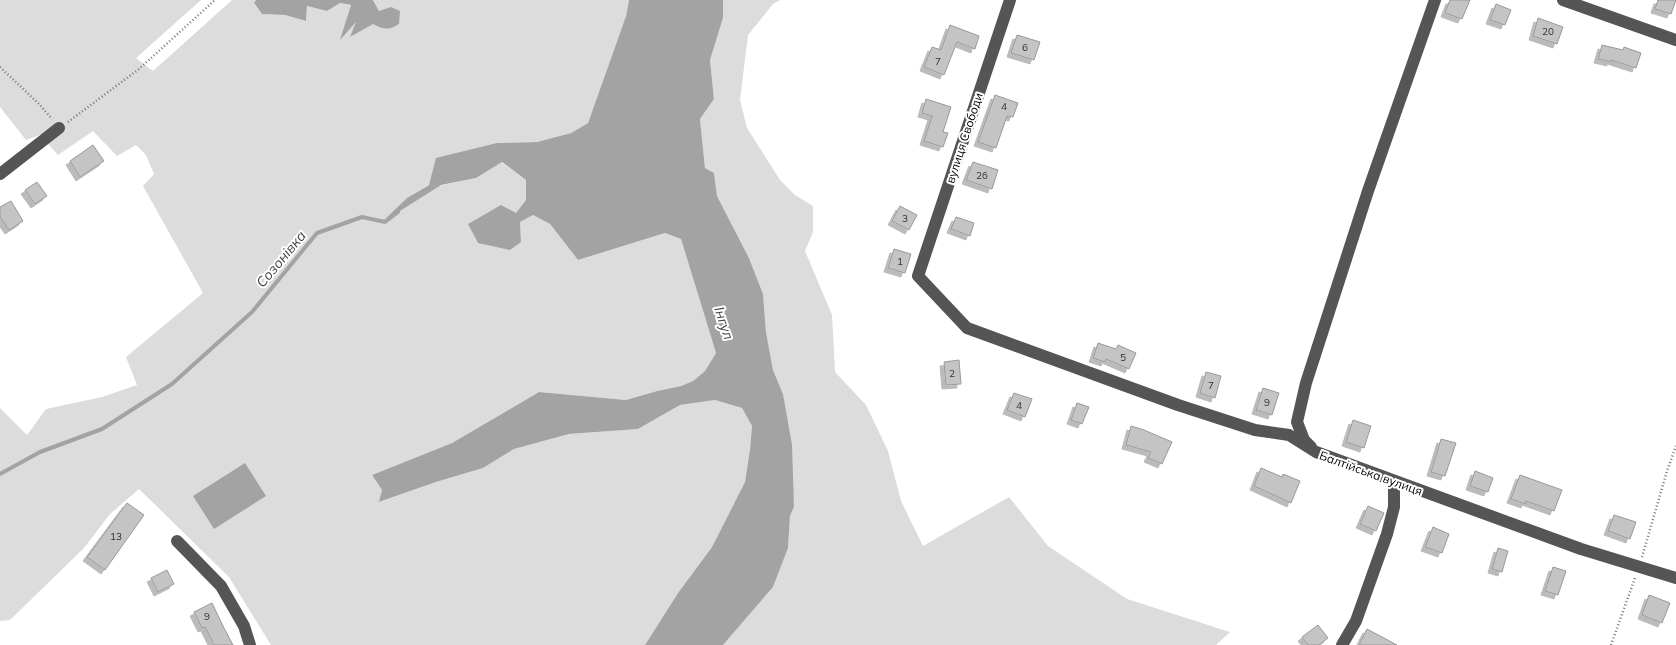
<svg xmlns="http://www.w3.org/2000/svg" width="1676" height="645" viewBox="0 0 1676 645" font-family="Mulish,sans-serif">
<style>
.green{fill:#dcdcdc}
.water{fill:#a3a3a3}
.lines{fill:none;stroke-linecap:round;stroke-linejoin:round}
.stream{stroke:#a3a3a3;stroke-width:4}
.building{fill:#c4c4c4;stroke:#999;filter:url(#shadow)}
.path{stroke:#777;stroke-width:2.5;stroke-dasharray:1 2.5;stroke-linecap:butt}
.minor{stroke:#555;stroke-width:12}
.labels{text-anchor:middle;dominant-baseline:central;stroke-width:4;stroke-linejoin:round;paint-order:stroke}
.number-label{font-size:10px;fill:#313131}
.street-label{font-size:12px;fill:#000;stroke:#fff}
.water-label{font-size:14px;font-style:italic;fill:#444;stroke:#fff}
</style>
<defs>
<filter id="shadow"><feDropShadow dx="-4" dy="4" stdDeviation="0" flood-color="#0004"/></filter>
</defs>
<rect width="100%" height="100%" fill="#fff"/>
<!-- green -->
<path class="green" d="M0,0H201L136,58L153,71L232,0H256L254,4L262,14L285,15L306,21L307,6L327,11L340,3L352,6L341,38L357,20L351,37L379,11L373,0H629L626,16L588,123L571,133L537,142L497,143L407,198L384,221L438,186L476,178L501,162L526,180V200L516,213L469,224L478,243L521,242L520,222L533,215L550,224L578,260L665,233L681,239L716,353L705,371L693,381L681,386L657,391L626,400L539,392L452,443L372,475L382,490L380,502L436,482L483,468L514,449L569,434L638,429L680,405L715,400L742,408L752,426L750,449L745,482L712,547L678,593L645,645H271L229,577L139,489L110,514L84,548L10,620L0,621V408L27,435L46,409L102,397L137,385L126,357L203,293L143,186L154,174L146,155L136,145L117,156L93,131L58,155L40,135L26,140L0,107Z
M723,0H780L773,4L748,35L740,100L747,128L780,180L795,195L813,206V232L805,251L832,315L835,372L866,405L888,451L901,501L923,546L1009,497L1048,546L1127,599L1230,632L1216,645H723L773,587L788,548L790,516L794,507L783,394L773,370L766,332L763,294L749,258L717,196L714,173L705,168L700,119L714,99L710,60L723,18Z"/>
<!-- water -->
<path class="water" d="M256,0H373L379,11L391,7L400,11L399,24C389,31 382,29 373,24L350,37L356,22L340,40L351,5L340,3L327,11L307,6L306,21L285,15L262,14L254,3Z
M629,0H723V18L710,60L714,99L700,119L705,168L714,173L717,196L749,258L763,294L766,332L773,370L783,394L792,445L794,507L790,516L788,548L773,587L723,645H645L678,593L712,547L745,482L750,449L752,426L742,408L715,400L680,405L638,429L569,434L514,449L483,468L436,482L379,502L382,490L372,475L452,443L539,392L626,400L657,391L681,386L693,381L705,371L716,353L681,239L665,233L578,260L550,224L533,215L520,222L521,242L510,250L478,243L468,224L501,205L516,213L526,200V180L502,162L476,178L441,185L381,223L407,198L429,185L436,158L497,143L537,142L571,133L588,123L626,16Z
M245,463L266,496L214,529L193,496Z"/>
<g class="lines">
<!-- stream -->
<path class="stream" d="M0,474L40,452L102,429L172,384L252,312L317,233L362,217L385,222L398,212"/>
</g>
<!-- building -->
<path class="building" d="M1450,0H1470L1462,19L1445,13Z
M1658,0H1676L1671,14L1655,9Z
M1496,4L1511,10L1505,25L1490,20Z
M1538,18L1563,27L1557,44L1533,36Z
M950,25L979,36L975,49L957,42L944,75L924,67L932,47L941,50Z
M1017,35L1040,42L1034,60L1011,53Z
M1602,45L1623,50L1624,47L1641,53L1636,68L1611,60V62L1598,59Z
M995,95L1018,103L1013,117L1007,116L996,148L978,142Z
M926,99L951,107L943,132L948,133L943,147L924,141L932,116L922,113Z
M93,145L104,161L80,177L70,161Z
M973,162L998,170L992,189L966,180Z
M37,182L47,196L35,204L25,190Z
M11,201L23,221L9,230L0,217V207Z
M900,206L917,215L909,230L892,221Z
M956,217L974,223L970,236L951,229Z
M894,249L911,254L905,273L888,268Z
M1098,343L1116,349L1118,345L1136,353L1129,369L1106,359L1105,362L1093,358Z
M959,360L961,384L946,385L944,362Z
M1206,372L1221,376L1215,398L1200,393Z
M1263,388L1279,393L1272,415L1256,410Z
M1014,393L1032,399L1025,417L1007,410Z
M1077,403L1089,407L1082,424L1071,420Z
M1353,420L1371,426L1364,448L1346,442Z
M1131,426L1144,430L1172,442L1162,464L1148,458L1151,452L1126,445Z
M1441,439L1456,443L1445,476L1431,472Z
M1261,468L1282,477L1283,474L1300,481L1291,503L1254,486Z
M1475,471L1493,478L1488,492L1470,486Z
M1520,475L1562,490L1554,511L1526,501L1525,504L1511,499Z
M127,503L144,515L105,570L87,557Z
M1368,506L1384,513L1376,531L1360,524Z
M1614,515L1636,522L1630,539L1608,531Z
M1433,527L1449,534L1442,553L1425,547Z
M1498,548L1508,551L1502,572L1492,569Z
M1553,567L1566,571L1558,595L1545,591Z
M167,570L174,584L158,592L151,578Z
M1649,595L1670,603L1662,623L1642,615Z
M212,603L224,628L233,645H214L205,627L202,628L194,612Z
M1318,625L1328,638L1319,645H1308L1302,637Z
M1367,629L1397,645H1359Z"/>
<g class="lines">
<!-- path -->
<path class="path" d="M0,67L39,104L52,119
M68,122L139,69L215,0
M1642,557L1667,471L1676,446
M1611,645L1635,578"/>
<!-- minor -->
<path class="minor" d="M1010,0L918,276L967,328L1178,405L1255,430L1289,435L1316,452L1581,549L1676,578
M1563,0L1676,40
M0,174L59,128
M1311,447L1304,440L1297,422L1306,383L1368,191L1435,0
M177,541L221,586L244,626L250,645
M1342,645L1356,621L1387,534L1394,507V481"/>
</g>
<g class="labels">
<!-- number labels -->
<g class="number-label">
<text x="1548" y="31">20</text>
<text x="1025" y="47">6</text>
<text x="938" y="61">7</text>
<text x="1004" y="106">4</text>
<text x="982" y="175">2б</text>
<text x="905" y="218">3</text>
<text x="900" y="261">1</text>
<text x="1123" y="357">5</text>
<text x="952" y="373">2</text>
<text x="1211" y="385">7</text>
<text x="1267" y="402">9</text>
<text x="1019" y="405">4</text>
<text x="116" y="536">13</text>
<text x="207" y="616">9</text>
</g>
<!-- street labels -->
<g class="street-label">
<text transform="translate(964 138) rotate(-72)">вулиця Свободи</text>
<text transform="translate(1371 473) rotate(20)">Балтійська вулиця</text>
</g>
<!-- water labels -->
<g class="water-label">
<text transform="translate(281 259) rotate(-50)">Созонівка</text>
<text transform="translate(724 323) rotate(72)">Інгул</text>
</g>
</g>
</svg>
